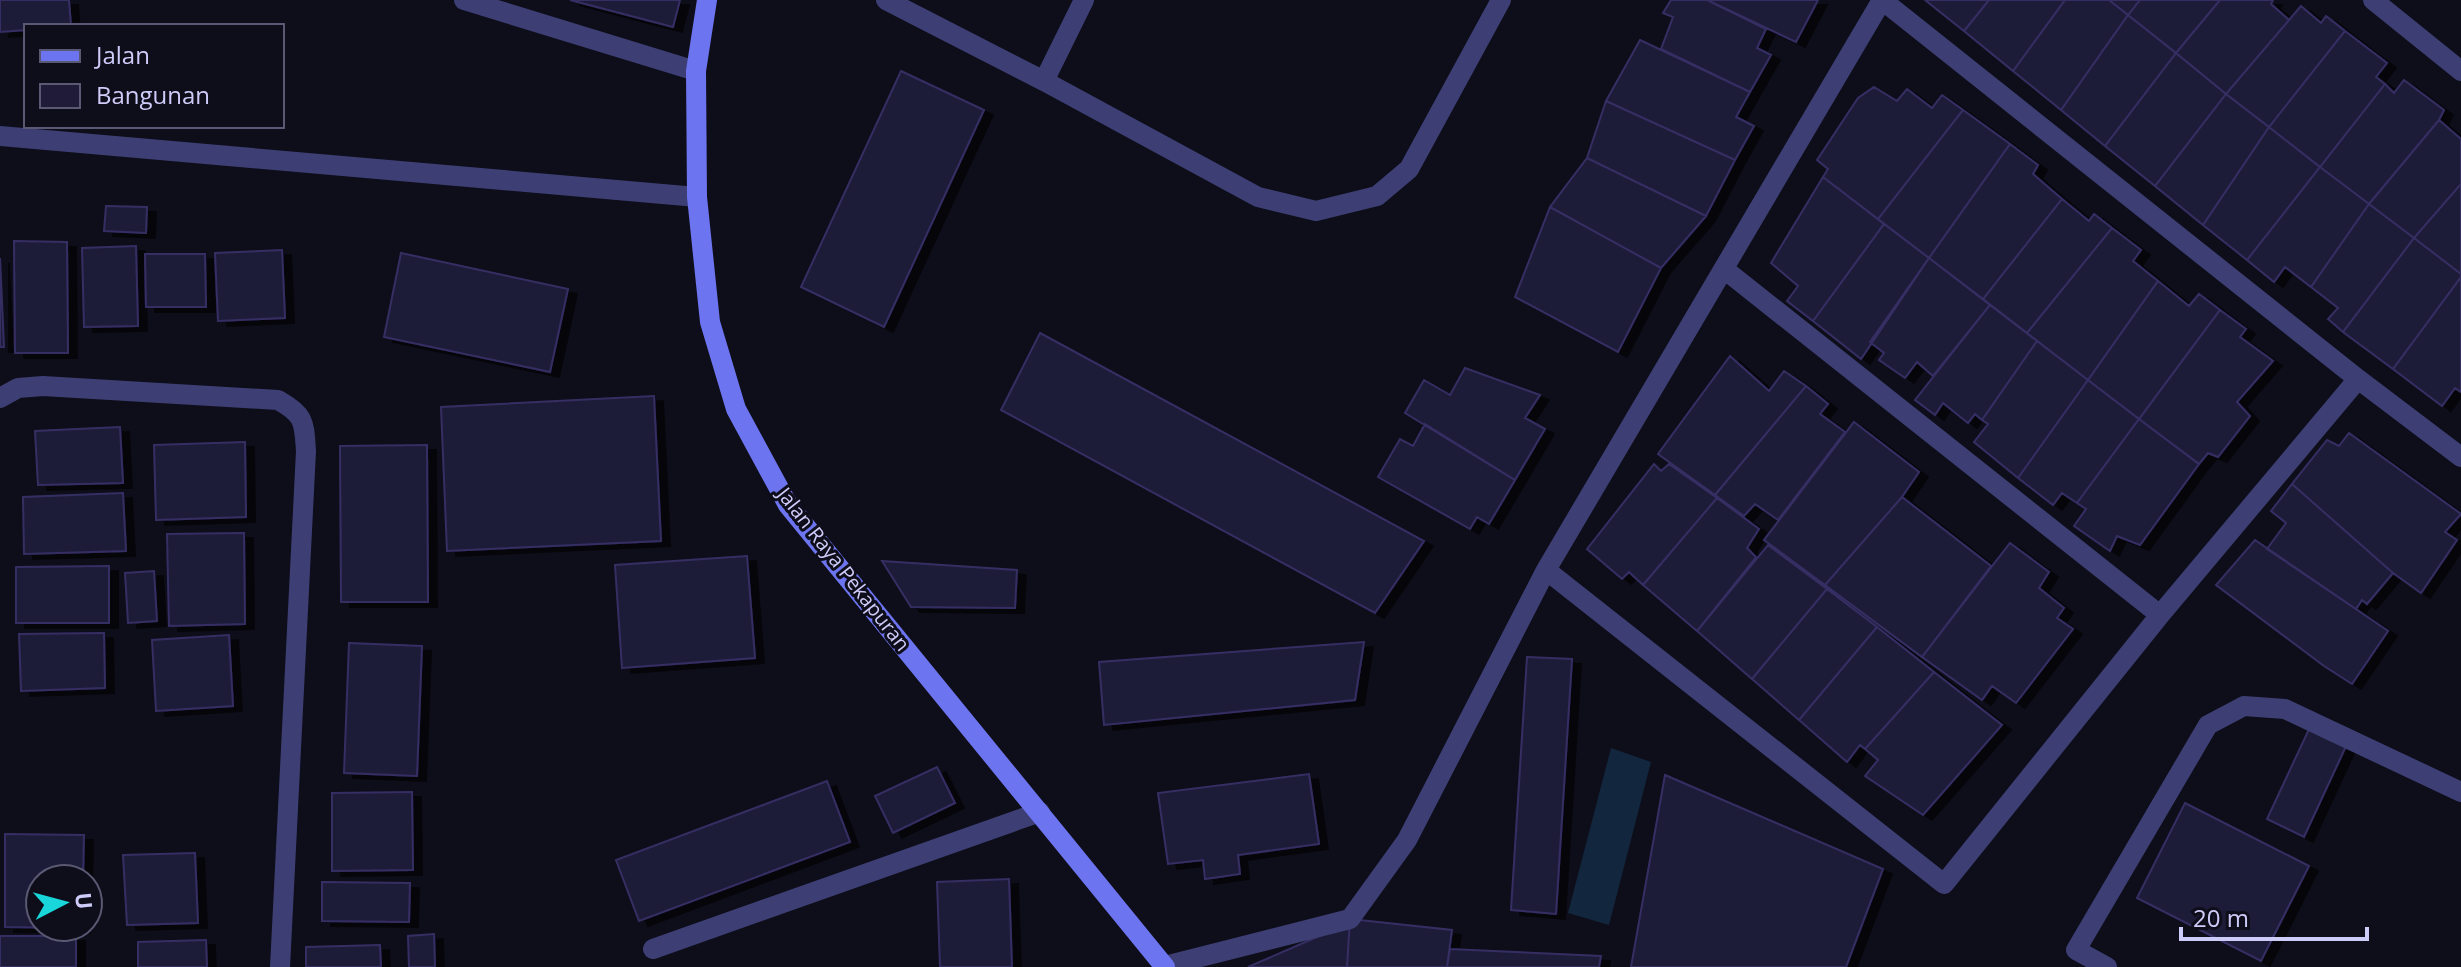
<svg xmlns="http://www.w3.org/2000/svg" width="2461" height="967" viewBox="0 0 2461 967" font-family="'Open Sans',sans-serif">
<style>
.water{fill:#12273e}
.building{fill:#1f1b39;stroke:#352f63;stroke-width:2;filter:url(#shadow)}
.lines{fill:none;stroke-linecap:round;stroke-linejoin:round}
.street{stroke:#3d3f74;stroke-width:20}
.secondary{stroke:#6d74ef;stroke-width:20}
.labels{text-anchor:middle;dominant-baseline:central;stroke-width:6;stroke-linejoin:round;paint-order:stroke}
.street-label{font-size:20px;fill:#cdccf9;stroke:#0e0d1a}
</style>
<defs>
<filter id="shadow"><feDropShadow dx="9" dy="5" stdDeviation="0" flood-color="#0009"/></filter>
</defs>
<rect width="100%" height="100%" fill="#0e0d1a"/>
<!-- water -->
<path class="water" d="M1611,748L1651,762L1609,925L1568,913Z"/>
<!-- building -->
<path class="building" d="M0,0H69L71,26H26V30L0,32Z
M570,0H680L673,27Z
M1671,0H1707L1766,29L1757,48L1771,55L1750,92L1661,49L1673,17L1663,13Z
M1707,0H1818L1796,42Z
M1925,0H1989L1964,31Z
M1989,0H2065L2013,71L1964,31Z
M2065,0H2109L2128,15L2061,110L2013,71Z
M2109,0H2140L2128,15Z
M2140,0H2220L2176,53L2128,15Z
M2220,0H2273L2271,4L2289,20L2226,94L2176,53Z
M2301,6L2321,23L2326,16L2345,31L2269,127L2226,94Z
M2128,15L2176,53L2105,146L2061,110Z
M2345,31L2387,63L2376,77L2385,84L2320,167L2269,127Z
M1640,40L1750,92L1736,117L1754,126L1735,160L1606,101Z
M2176,53L2226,94L2155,186L2105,146Z
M901,71L984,110L884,327L801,287Z
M2404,80L2444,110L2439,120L2369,204L2320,167L2385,84L2394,93Z
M1874,87L1897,101L1907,89L1932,108L1942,95L1963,110L1878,219L1823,177L1828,169L1817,160L1858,98Z
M2226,94L2269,127L2203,225L2155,186Z
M1606,101L1735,160L1706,216L1587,158Z
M1963,110L2010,144L1929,258L1878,219Z
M2439,120L2461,139V184L2414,238L2369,204Z
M2269,127L2320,167L2247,260L2203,225Z
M2010,144L2038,165L2033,174L2062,199L1983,299L1929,258Z
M1587,158L1706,216L1661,268L1550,207Z
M2320,167L2369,204L2311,287L2285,267L2274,282L2247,260Z
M1823,177L1884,224L1813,321L1787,301L1798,286L1771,263Z
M2461,184V274L2414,238Z
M2062,199L2089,221L2094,214L2112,228L2027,333L1983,299Z
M2369,204L2414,238L2343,332L2328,319L2338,308L2311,287Z
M106,206L147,207L146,233L104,231Z
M1550,207L1661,268L1618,352L1515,297Z
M1884,224L1929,258L1861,359L1813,321Z
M2112,228L2141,250L2133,261L2158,281L2088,380L2027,333Z
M2414,238L2461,274V277L2393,369L2343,332Z
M14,241L67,242L68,353H15Z
M136,246L138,326L84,327L82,248Z
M282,250L285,318L218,321L215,253Z
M401,253L568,289L550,372L384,337Z
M145,254H205L206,307H146Z
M0,258L4,347H0Z
M1929,258L1990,305L1933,376L1917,362L1905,378L1879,360L1884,353L1870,342Z
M2461,277V392L2455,388L2442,406L2393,369Z
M2158,281L2189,306L2199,294L2220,310L2139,419L2088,380Z
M1990,305L2037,341L1982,420L1975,414L1968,423L1943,403L1935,415L1915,400Z
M2220,310L2246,329L2240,337L2273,361L2237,402L2250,416L2218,457L2208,453L2199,464L2139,419Z
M1040,333L1424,541L1375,613L1001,410Z
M2037,341L2088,380L2018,478L1974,442L1988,424L1982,420Z
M1730,356L1769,391L1784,371L1806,386L1715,495L1658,454Z
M1465,368L1540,395L1525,418L1545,429L1515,480L1405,413L1424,380L1450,395Z
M2088,380L2139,419L2077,503L2062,493L2053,505L2018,478Z
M1806,386L1828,404L1820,414L1845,432L1778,520L1755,504L1744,516L1715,495Z
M654,396L661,541L447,551L441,407Z
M2139,419L2199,464L2140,545L2117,536L2110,551L2074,526L2086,509L2077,503Z
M1854,422L1919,472L1902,497L1825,585L1764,540Z
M1425,424L1515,480L1489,524L1477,517L1470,529L1378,477L1400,439L1413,446Z
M120,427L123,483L38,485L35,431Z
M2349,433L2461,514L2445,532L2457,540L2421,593L2393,573L2292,484L2327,440L2339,446Z
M245,442L246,517L156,520L154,445Z
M427,445L428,602H341L340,446Z
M1654,464L1661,471L1669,464L1717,498L1643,585L1629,572L1622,579L1587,549Z
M2292,484L2393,573L2367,604L2362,600L2356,609L2267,549L2286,523L2271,511Z
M123,493L126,551L24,554L23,497Z
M1902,497L1991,566L1922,657L1825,585Z
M1717,498L1759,529L1747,548L1756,557L1697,631L1643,585Z
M244,533L245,624L169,626L167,534Z
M2255,540L2388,631L2352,684L2324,666L2216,585Z
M2010,543L2049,572L2039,588L2064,608L2057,618L2073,629L2016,703L1992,686L1982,700L1922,657Z
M1768,545L1827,589L1752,679L1697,631Z
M747,556L755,658L622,668L615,565Z
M882,561L1017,570L1015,608L911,607Z
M109,566V623H16V567Z
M154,571L157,621L128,623L125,573Z
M1827,589L1877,627L1799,720L1752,679Z
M1877,627L1934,672L1865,749L1860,745L1847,762L1799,720Z
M104,633L105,688L21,691L19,634Z
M229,635L233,706L156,711L152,640Z
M1364,642L1355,700L1104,725L1099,662Z
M349,643L422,646L417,776L344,773Z
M1527,657L1572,659L1556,914L1511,910Z
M1934,672L2002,725L1923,815L1865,776L1878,760L1865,749Z
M2310,727L2347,744L2304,837L2267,819Z
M937,767L955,803L893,833L875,796Z
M1309,774L1319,844L1238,855L1240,874L1205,879L1203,860L1168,864L1158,793Z
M1665,775L1883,869L1846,967H1631Z
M827,781L850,842L639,921L616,860Z
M412,792L413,870L332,871V793Z
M2185,803L2309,866L2261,961L2137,898Z
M5,834L84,835L83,879H40V927L82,928L5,927Z
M195,853L198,923L127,925L123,855Z
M1009,879L1012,967H940L937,882Z
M322,882L410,883L409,922L322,921Z
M1350,919L1452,930L1447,967H1347Z
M1350,919L1347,967H1248L1317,937Z
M434,934L435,967H409L408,936Z
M0,936H76V967H0Z
M206,940L207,967H138V942Z
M380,945L381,967H306V947Z
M1450,949L1601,956L1599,967H1447Z"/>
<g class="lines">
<!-- street -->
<path class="street" d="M464,0L696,71
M886,0L1044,81L1258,197L1316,211L1377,196L1409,169L1501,0
M1882,0L2358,379
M2373,0L2461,71
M1044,81L1084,0
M0,136L697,197
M1724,269L2160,615
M0,398L18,388L43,386L278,400C305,415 304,422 306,451L280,967
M1546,570L1944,884L2160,615L2358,379L2461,457
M653,949L1040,812
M1165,966L1350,919L1407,840L1546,570L1882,0
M2107,967L2076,950L2208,725L2244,706L2285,709L2461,792"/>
<!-- secondary -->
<path class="secondary" d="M707,0L696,71L697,197L710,322L736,409L788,505L1165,967"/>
</g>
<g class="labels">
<!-- street labels -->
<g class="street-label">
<text transform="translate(844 569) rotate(52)">Jalan Raya Pekapuran</text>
</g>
</g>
<!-- legend -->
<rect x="24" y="24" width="260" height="104" fill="#0e0d1a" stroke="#5a5973" stroke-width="2"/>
<rect x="40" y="50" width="40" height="12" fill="#6d74ef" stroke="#5a5973" stroke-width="2"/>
<text x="96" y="64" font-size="24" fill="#cdccf9">Jalan</text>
<rect x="40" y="84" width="40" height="24" fill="#1f1b39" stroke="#5a5973" stroke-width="2"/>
<text x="96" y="104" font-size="24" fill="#cdccf9">Bangunan</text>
<!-- north arrow -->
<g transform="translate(64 903) rotate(84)"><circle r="38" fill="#0e0d1a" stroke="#5a5973" stroke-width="2"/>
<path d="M0-6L14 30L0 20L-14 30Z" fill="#18d6d9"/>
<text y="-12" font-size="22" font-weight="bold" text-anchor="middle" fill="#cdccf9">U</text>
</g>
<!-- scale -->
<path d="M2181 927v12h186v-12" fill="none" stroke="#cdccf9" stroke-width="4"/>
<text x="2193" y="927" font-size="24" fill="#cdccf9" stroke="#0e0d1a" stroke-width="6" paint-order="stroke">20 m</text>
</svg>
